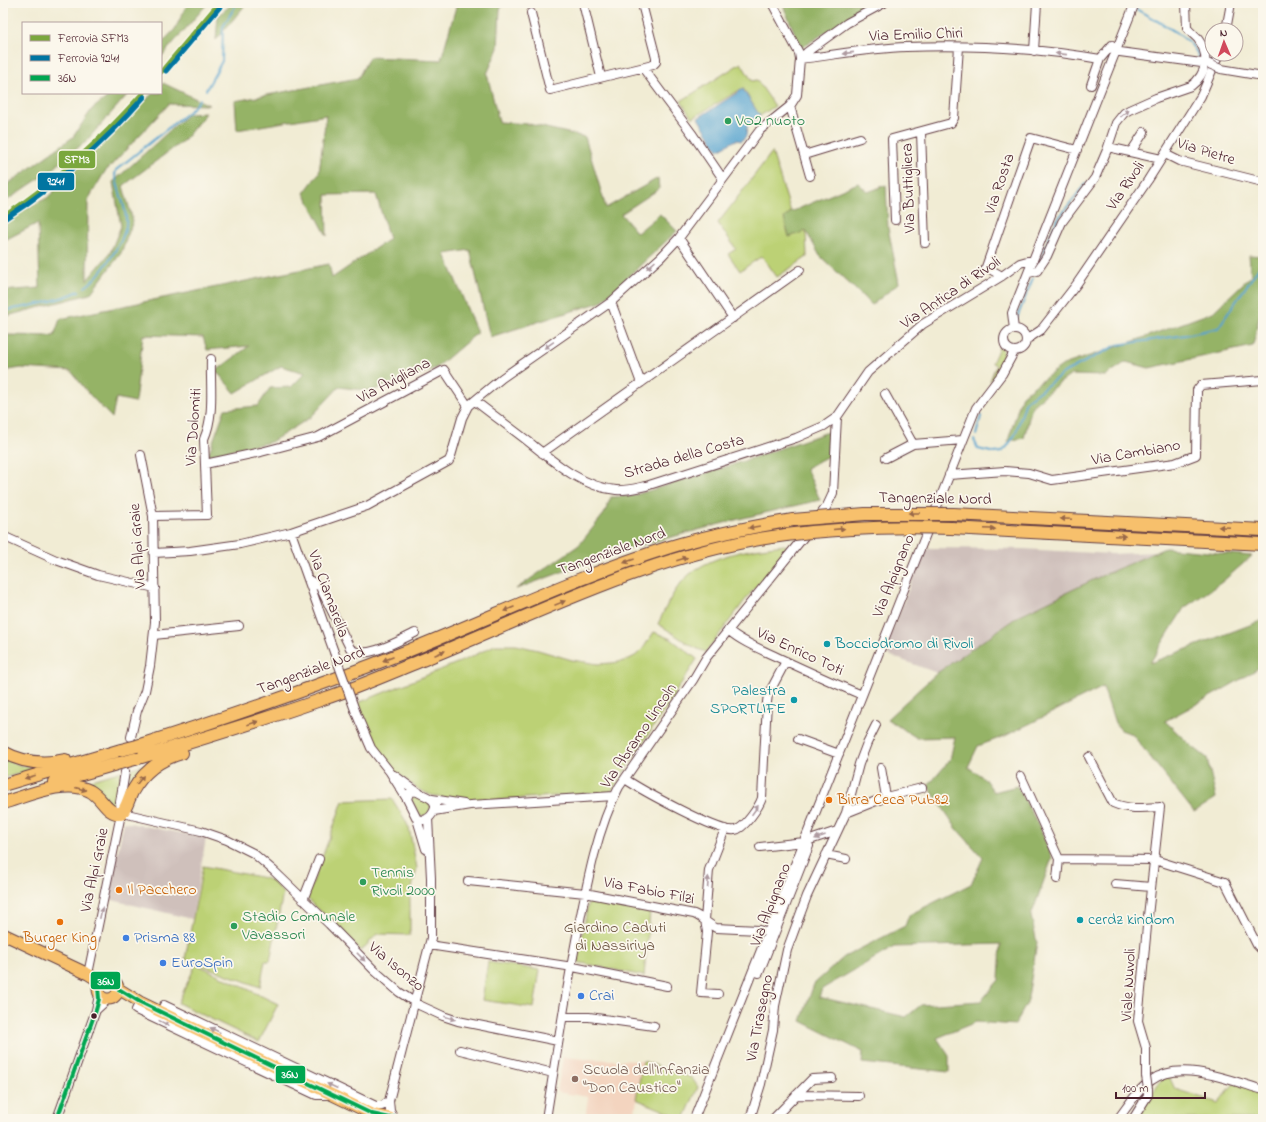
<svg xmlns="http://www.w3.org/2000/svg" width="1266" height="1122" viewBox="0 0 1266 1122" font-family="'Indie Flower',sans-serif">
<style>
.built{fill:#f3d4bf}
.industrial{fill:#cfc0bb}
.green{fill:#bcd174;stroke:#837850}
.forest{fill:#95b366;stroke:#706948;fill-rule:evenodd}
.water{fill:#55a3cf;stroke:#50617d}
.lines{fill:none;stroke-linecap:round;stroke-linejoin:round}
.stream{stroke:#55a3cf;stroke-width:2}
.minor-casing{stroke:#633e44;stroke-width:10}
.major-casing{stroke:#633e44;stroke-width:13}
.highway-casing{stroke:#633e44;stroke-width:14}
.minor{stroke:#fff;stroke-width:8}
.major{stroke:#f7c06c;stroke-width:11}
.highway{stroke:#f7c06c;stroke-width:12}
.minor-bridge-casing{stroke:#633e44;stroke-width:10;stroke-linecap:butt}
.highway-bridge-casing{stroke:#633e44;stroke-width:14;stroke-linecap:butt}
.minor-bridge{stroke:#fff;stroke-width:8}
.highway-bridge{stroke:#f7c06c;stroke-width:12}
.bus-1-casing{stroke:#fbf7ec;stroke-width:7}
.bus-1{stroke:#00a651;stroke-width:4}
.rail-1-casing{stroke:#fbf7ec;stroke-width:8}
.rail-2-casing{stroke:#fbf7ec;stroke-width:8}
.rail-1{stroke:#7aa73d;stroke-width:5}
.rail-2{stroke:#0075a1;stroke-width:5}
.oneway{fill:#ae9aa0}
.oneway2{fill:#986748}
.leisure-dot{fill:#2e9e5b;stroke:#fbf7ec;stroke-width:1.5}
.culture-dot{fill:#0f9aa8;stroke:#fbf7ec;stroke-width:1.5}
.food-dot{fill:#e8710a;stroke:#fbf7ec;stroke-width:1.5}
.shop-dot{fill:#3f7fe0;stroke:#fbf7ec;stroke-width:1.5}
.bus-dot{fill:#4a1f2b;stroke:#fbf7ec;stroke-width:1.5}
.education-dot{fill:#8d6e63;stroke:#fbf7ec;stroke-width:1.5}
.labels{text-anchor:middle;dominant-baseline:central;stroke-width:3.5;stroke-linejoin:round;paint-order:stroke}
.street-label{font-size:16px;fill:#4a1f2b;stroke:#fbf7ec}
.leisure-label{font-size:16px;fill:#27864d;stroke:#fbf7ec;text-anchor:start}
.culture-label{font-size:16px;fill:#0d838f;stroke:#fbf7ec;text-anchor:start}
.food-label{font-size:16px;fill:#c56008;stroke:#fbf7ec;text-anchor:start}
.park-label{font-size:16px;fill:#6c5441;stroke:#fbf7ec}
.shop-label{font-size:16px;fill:#366cbe;stroke:#fbf7ec;text-anchor:start}
.education-label{font-size:16px;fill:#785e54;stroke:#fbf7ec;text-anchor:start}
.line-badge{stroke:#fbf7ec;stroke-width:1.5}
.badge-label{font-size:11px;text-anchor:middle;font-weight:bold;fill:#fff}
</style>
<rect width="100%" height="100%" fill="#fbf7ec"/>
<filter id="ink" filterUnits="userSpaceOnUse"><feTurbulence type="fractalNoise" baseFrequency=".025" numOctaves="2"/><feDisplacementMap in="SourceGraphic" scale="8" xChannelSelector="R" yChannelSelector="G"/><feConvolveMatrix kernelMatrix="1 2 1 2 8 2 1 2 1" color-interpolation-filters="sRGB"/></filter>
<filter id="wash" filterUnits="userSpaceOnUse"><feTurbulence type="fractalNoise" baseFrequency=".012" numOctaves="4" result="noise"/><feDisplacementMap in="SourceGraphic" scale="16" xChannelSelector="R" yChannelSelector="G"/><feGaussianBlur stdDeviation="0.9" result="paint"/><feColorMatrix in="noise" values="0 0 0 0 0 0 0 0 0 0 0 0 0 0 0 0 0 1.4 0 .05"/><feComposite in="paint" operator="in"/></filter>
<g filter="url(#wash)">
<rect width="100%" height="100%" fill="#f1ecd4"/>
<!-- built -->
<path class="built" d="M563,1057L586,1059L643,1061L634,1119H585L588,1097L557,1092Z"/>
<!-- industrial -->
<path class="industrial" d="M929,548L1023,549L1112,554L1155,552L1099,577L1020,615L937,673L883,653L924,551Z
M124,822L206,838L192,919L108,899Z"/>
<!-- green -->
<path class="green" d="M741,63L752,81L757,80L775,106L760,116L743,88L692,118L681,101Z
M772,152L791,212L784,218L806,231L807,257L777,277L762,256L740,271L728,254L736,249L718,223Z
M1001,343C1006,357 1002,371 990,381L996,365L992,363Z
M785,545L789,548L749,595L706,652C689,647 674,633 658,624C667,605 676,583 694,571C717,554 756,548 785,545Z
M654,632L671,639L697,659L611,792L484,801L462,802L431,795L420,790L392,770L371,743L358,703L467,659L495,645H516L538,650L572,660L598,664L612,663L625,661L635,656L642,650Z
M3,758L18,765L32,768V770L3,778Z
M150,763L123,802L129,769Z
M122,771L113,811L82,783Z
M415,796L429,802C433,807 429,813 425,816L420,815L411,800L412,798Z
M392,799L404,818L409,828L417,868L410,896V935L377,934L361,951L307,898L343,801Z
M203,866L265,878L274,882L283,893L270,961H265L260,987L185,959Z
M589,899L650,911L644,976L577,962Z
M488,962L540,970L534,1008L482,1000Z
M196,964L278,1004L259,1042L178,1003Z
M643,1061L692,1078L698,1087L684,1119L636,1099Z
M1167,1072L1175,1089L1218,1103L1235,1082L1263,1094V1119H1135Z"/>
<!-- forest -->
<path class="forest" d="M188,3H208L161,57V44L175,29Z
M233,3H247L216,40L218,16Z
M457,3H506L500,9L498,48L487,74L499,122L529,124L585,137L606,208L658,178L659,189L621,214L637,233L660,214L677,231L601,302L490,337L470,250L445,254L477,333L436,368L371,391L339,387L311,417L271,442L208,455L225,409L258,406L270,388L291,387L305,373L281,366L235,393L216,371L249,346L207,350L203,337L143,335L135,402L116,398L112,418L89,394L71,371L21,368L3,371V335L54,336L60,319L329,264L332,278L389,239L376,194L326,195L327,236L304,193L319,173L326,115L237,130L235,101L358,78L369,57L441,60Z
M782,3H872L801,48Z
M163,83L209,105L169,104L104,173L88,200L87,280L110,253L121,226L113,182L188,114L206,113L184,140L123,186L133,221L121,253L90,294L3,317V291L40,288L38,223L3,241V220L47,198L153,93H161V85Z
M113,93H129L87,140L52,170L3,203V187L12,181L73,137L92,109Z
M858,183L868,192L886,185L888,228L899,283L872,305L820,256L806,231L789,237L784,218L791,212Z
M1249,255L1263,256V308L1259,318L1253,346L1149,368L1126,362L1105,376L1071,375L1054,387L1032,406L1024,438L1008,441L1022,395L1063,365L1137,340L1213,312L1251,276Z
M828,432L830,455L806,468L820,500L739,519L616,552L516,589L579,545L604,514L611,497L632,496L732,465Z
M1165,548L1252,556L1222,582L1184,608L1150,663L1263,620V665C1232,686 1198,703 1165,721L1188,743L1207,758L1216,798L1194,812L1132,734L1121,730L1115,723L1103,687L1005,736L978,746L968,767L984,778L994,792L1017,786L1039,826L1052,858L1031,916L1037,943L1027,1003L1015,1025L976,1022L937,1038L949,1056V1072L862,1063L863,1052L801,1021L814,984L844,957L905,926L909,915L971,884L983,858L957,829L928,786L950,760L955,737L917,738L887,719L937,673L1020,615L1099,577ZM1001,944L999,980L981,1001L921,1005L906,1017L819,997L822,989L894,947Z"/>
<!-- water -->
<path class="water" d="M743,89L760,116L753,124L747,127L746,136L742,141L736,140L718,150L698,118Z"/>
<g class="lines">
<!-- stream -->
<path class="stream" d="M1120,3L1130,7
M1136,9C1154,20 1194,37 1199,58
M206,90L222,61L223,27L237,3
M1041,258L1057,220L1086,183
M85,287C99,278 123,243 126,226C128,211 118,190 115,175L116,170L192,109L200,99
M3,311C28,306 56,302 79,291
M1017,318L1033,278
M997,374L1000,368
M976,435L981,416
M974,440L978,449L995,453L1001,452L1006,448L1015,435L1026,401L1065,372L1117,345L1185,335L1218,328L1260,266L1263,268"/>
</g>
</g>
<g filter="url(#ink)">
<g class="lines">
<!-- minor casing -->
<g class="minor-casing">
<path id="minor" d="M583,3L601,77
M772,3L799,53L800,59
M531,13L550,90L653,65L656,62V58L642,4
M1226,30L1231,3
M1034,51L1037,3
M800,59C834,55 871,48 906,47C967,45 1039,48 1100,59
M643,68L693,135L723,179
M1221,69L1263,76
M1091,85L1100,59L1112,45L1120,52L1209,64
M790,106L810,176
M921,132L925,243
M1108,147L1161,159
M1131,152L1144,132
M1165,154L1179,161L1263,182
M804,155L860,138
M895,220L892,139L951,123L954,118L959,47
M679,238L733,318
M1029,273L1037,271L1047,256L1062,222L1095,178L1107,150L1116,123L1124,113L1129,110L1156,98L1191,86C1207,74 1210,55 1198,39C1194,35 1190,32 1187,28L1186,3
M1002,276L986,267L1031,138L1077,150
M611,302L641,383
M1004 340a11 11 0 1 1 22 0a11 11 0 1 1-22 0Z
M1014,329L1012,313L1135,3
M1026,340L1041,330L1076,285L1148,180L1201,96L1219,54
M885,394L913,444L963,440
M475,401C493,415 511,428 529,442C554,462 582,487 616,490C626,491 636,488 646,486L796,438L824,426L837,417
M542,453L800,270
M886,458L913,444
M205,464L261,452L318,437L444,370L468,406
M949,475L1005,471L1029,473L1052,480L1175,463L1196,455L1197,390L1201,385L1263,380
M153,516L207,515L204,439C215,414 210,386 211,359
M291,532L334,652
M3,536L56,560L98,575L155,588
M154,553L190,551L240,544L291,532L367,506L449,461L451,456L462,418L468,406L502,378L611,302L661,257L679,238L760,130L790,106L797,95L800,59L807,52L847,23L884,3
M308,579L320,587L350,648C363,662 400,640 415,633
M728,630C742,642 760,649 777,657C805,670 833,683 862,695
M154,635L239,626
M356,713L371,748L390,772L407,799
M131,737L137,711L145,691L150,666L155,622L153,516L141,455
M798,739L839,754
M1089,757L1113,803C1129,810 1144,808 1160,807L1148,916L1138,1021L1146,1048V1076
M881,768L886,797
M394,775L416,791
M1021,776L1059,859L1155,860L1225,882L1257,945L1263,951
M625,779C640,789 720,834 735,830C744,829 759,807 762,798L767,702L768,695L786,661
M416,791C420,794 427,796 431,799C440,805 432,817 425,820L417,819L407,799L409,793Z
M432,799L464,804
M434,811L470,805L614,796
M846,813L886,797L922,788
M121,814H127L201,831L227,840L253,853L274,871L329,924L374,970L399,992L419,1005L443,1016L458,1021L558,1041
M417,819L426,849
M760,847L804,842L837,831
M826,855L846,859
M1057,879L1059,859
M468,881L585,893L694,914C702,917 708,924 716,928L759,930L768,933
M1115,884L1151,887
M303,900L319,859
M429,945L573,967L667,986
M753,971L759,973L809,846L804,842
M88,974L121,814L120,802L125,772
M718,994L701,993L707,932L705,920L709,870L725,829
M140,1002L136,1010L316,1095H333
M96,1010L108,999
M161,1012L164,1005L376,1106H382L389,1101
M563,1017H589L654,1026
M460,1050L553,1073
M796,1095L859,1096
M393,1117L390,1111L389,1101L431,938V878L428,818
M57,1119L96,1010L99,995
M546,1119C556,1056 566,992 578,930C587,883 597,829 619,787L693,680L706,658L806,534L827,506L833,493L837,417L868,372L923,324L1002,276L1020,263L1027,261H1033
M694,1119L976,408L1002,374L1014,352
M750,1119L761,1084L773,1030L775,1006L787,950L807,896L846,813L859,764L867,743L876,725
M773,1119L812,1079L832,1078
M1118,1119C1128,1106 1138,1089 1152,1080C1181,1059 1232,1081 1263,1090
M1133,1119L1148,1095V1089"/>
</g>
<!-- major casing -->
<g class="major-casing">
<path id="major" d="M3,934L88,974L101,982
M98 989a10 10 0 1 1 20 0a10 10 0 1 1-20 0Z
M117,988L140,1002L372,1114L390,1118"/>
</g>
<!-- highway casing -->
<g class="highway-casing">
<path id="highway" d="M953,514L1263,530
M951,528L1263,544
M137,746C229,717 320,686 410,650C497,615 581,575 670,547C710,535 751,527 793,520
M3,752C23,763 43,765 65,760
M135,759C198,740 261,721 323,699C356,688 388,674 420,661C539,613 658,551 786,535
M54,782L120,763
M3,785L121,750
M3,803C27,796 66,778 90,791C104,799 105,813 121,814C127,808 128,800 132,792C143,772 160,759 182,753"/>
</g>
<!-- minor -->
<use href="#minor" class="minor"/>
<!-- major -->
<use href="#major" class="major"/>
<!-- highway -->
<use href="#highway" class="highway"/>
<!-- minor-bridge casing -->
<g class="minor-bridge-casing">
<path id="minor-bridge" d="M1209,64L1221,69
M334,652L356,713
M1146,1076L1148,1089"/>
</g>
<!-- highway-bridge casing -->
<g class="highway-bridge-casing">
<path id="highway-bridge" d="M793,520L865,514H953
M786,535C841,528 896,526 951,528
M121,750L137,746
M120,763L135,759"/>
</g>
<!-- minor-bridge -->
<use href="#minor-bridge" class="minor-bridge"/>
<!-- highway-bridge -->
<use href="#highway-bridge" class="highway-bridge"/>
<!-- bus-1 casing -->
<g class="bus-1-casing">
<path id="bus-1" d="M57,1119L96,1010L99,999L98,987L101,982L108,980L114,982L117,988L140,1002L372,1114L390,1118L396,1117L400,1119"/>
</g>
<!-- bus-1 -->
<use href="#bus-1" class="bus-1"/>
<!-- rail-1 casing -->
<g class="rail-1-casing">
<path id="rail-1" d="M161,72L219,3
M3,217C56,182 101,140 143,93"/>
</g>
<!-- rail-2 casing -->
<g class="rail-2-casing">
<path id="rail-2" d="M166,71L220,7
M6,218C58,184 103,144 144,97"/>
</g>
<!-- rail-1 -->
<use href="#rail-1" class="rail-1"/>
<!-- rail-2 -->
<use href="#rail-2" class="rail-2"/>
</g>
<!-- one-way arrows -->
<defs><path id="oneway-solid" d="M-6-.8H1V-3.2L6.5 0L1 3.2V.8H-6Z"/></defs>
<g class="oneway">
<use href="#oneway-solid" transform="translate(848 53) rotate(174)"/>
<use href="#oneway-solid" transform="translate(1061 54) rotate(-174)"/>
<use href="#oneway-solid" transform="translate(1125 113) rotate(-40)"/>
<use href="#oneway-solid" transform="translate(651 265) rotate(138)"/>
<use href="#oneway-solid" transform="translate(549 345) rotate(145)"/>
<use href="#oneway-solid" transform="translate(755 810) rotate(-55)"/>
<use href="#oneway-solid" transform="translate(820 837) rotate(160)"/>
<use href="#oneway-solid" transform="translate(708 882) rotate(-86)"/>
<use href="#oneway-solid" transform="translate(101 913) rotate(-78)"/>
<use href="#oneway-solid" transform="translate(361 957) rotate(46)"/>
<use href="#oneway-solid" transform="translate(450 1018) rotate(17)"/>
<use href="#oneway-solid" transform="translate(164 1023) rotate(26)"/>
<use href="#oneway-solid" transform="translate(215 1030) rotate(-154)"/>
<use href="#oneway-solid" transform="translate(332 1086) rotate(-155)"/>
</g>
<g class="oneway2">
<use href="#oneway-solid" transform="translate(914 513) rotate(180)"/>
<use href="#oneway-solid" transform="translate(1066 519) rotate(-177)"/>
<use href="#oneway-solid" transform="translate(754 527) rotate(170)"/>
<use href="#oneway-solid" transform="translate(1224 527) rotate(-177)"/>
<use href="#oneway-solid" transform="translate(839 529) rotate(-5)"/>
<use href="#oneway-solid" transform="translate(990 529) rotate(3)"/>
<use href="#oneway-solid" transform="translate(1120 536) rotate(3)"/>
<use href="#oneway-solid" transform="translate(682 559) rotate(-16)"/>
<use href="#oneway-solid" transform="translate(629 561) rotate(160)"/>
<use href="#oneway-solid" transform="translate(560 603) rotate(-22)"/>
<use href="#oneway-solid" transform="translate(509 609) rotate(157)"/>
<use href="#oneway-solid" transform="translate(440 653) rotate(-23)"/>
<use href="#oneway-solid" transform="translate(388 659) rotate(159)"/>
<use href="#oneway-solid" transform="translate(253 723) rotate(-18)"/>
<use href="#oneway-solid" transform="translate(30 777) rotate(164)"/>
<use href="#oneway-solid" transform="translate(140 780) rotate(-52)"/>
<use href="#oneway-solid" transform="translate(81 789) rotate(15)"/>
</g>
</g>
<!-- markers -->
<g class="leisure-dot">
<circle cx="728" cy="121" r="4"/>
<circle cx="363" cy="882" r="4"/>
<circle cx="234" cy="926" r="4"/>
</g>
<g class="culture-dot">
<circle cx="827" cy="644" r="4"/>
<circle cx="794" cy="700" r="4"/>
<circle cx="1080" cy="920" r="4"/>
</g>
<g class="food-dot">
<circle cx="829" cy="800" r="4"/>
<circle cx="119" cy="890" r="4"/>
<circle cx="60" cy="922" r="4"/>
</g>
<g class="shop-dot">
<circle cx="126" cy="938" r="4"/>
<circle cx="163" cy="963" r="4"/>
<circle cx="581" cy="996" r="4"/>
</g>
<circle class="bus-dot" cx="94" cy="1016" r="3.5"/>
<circle class="education-dot" cx="575" cy="1079" r="4"/>
<g class="labels">
<!-- street labels -->
<g class="street-label">
<text transform="translate(916 35) rotate(-2)">Via Emilio Chiri</text>
<text transform="translate(1206 152) rotate(17)">Via Pietre</text>
<text transform="translate(1000 184) rotate(-71)">Via Rosta</text>
<text transform="translate(1126 186) rotate(-56)">Via Rivoli</text>
<text transform="translate(909 188) rotate(-92)">Via Buttigliera</text>
<text transform="translate(951 293) rotate(-34)">Via Antica di Rivoli</text>
<text transform="translate(394 381) rotate(-28)">Via Avigliana</text>
<text transform="translate(194 427) rotate(-86)">Via Dolomiti</text>
<text transform="translate(1136 453) rotate(-10)">Via Cambiano</text>
<text transform="translate(684 457) rotate(-16)">Strada della Costa</text>
<text transform="translate(935 499) rotate(1)">Tangenziale Nord</text>
<text transform="translate(138 546) rotate(-94)">Via Alpi Graie</text>
<text transform="translate(612 552) rotate(-20)">Tangenziale Nord</text>
<text transform="translate(894 576) rotate(-68)">Via Alpignano</text>
<text transform="translate(328 594) rotate(70)">Via Ciamarella</text>
<text transform="translate(800 652) rotate(25)">Via Enrico Toti</text>
<text transform="translate(311 671) rotate(-20)">Tangenziale Nord</text>
<text transform="translate(639 736) rotate(-56)">Via Abramo Lincoln</text>
<text transform="translate(95 870) rotate(-78)">Via Alpi Graie</text>
<text transform="translate(649 891) rotate(11)">Via Fabio Filzi</text>
<text transform="translate(771 905) rotate(-69)">Via Alpignano</text>
<text transform="translate(396 967) rotate(40)">Via Isonzo</text>
<text transform="translate(1129 985) rotate(-87)">Viale Nuvoli</text>
<text transform="translate(760 1018) rotate(-79)">Via Tirasegno</text>
</g>
<!-- leisure labels -->
<g class="leisure-label">
<text x="736" y="121">VO2 nuoto</text>
<text x="371" y="873">Tennis<tspan x="371" dy="18">Rivoli 2000</tspan></text>
<text x="242" y="917">Stadio Comunale<tspan x="242" dy="18">Vavassori</tspan></text>
</g>
<!-- culture labels -->
<g class="culture-label">
<text x="835" y="644">Bocciodromo di Rivoli</text>
<text x="786" y="691" text-anchor="end">Palestra<tspan x="786" dy="18">SPORTLIFE</tspan></text>
<text x="1088" y="920">cerdz kindom</text>
</g>
<!-- food labels -->
<g class="food-label">
<text x="837" y="800">Birra Ceca Pub82</text>
<text x="127" y="890">Il Pacchero</text>
<text x="60" y="938" text-anchor="middle">Burger King</text>
</g>
<!-- park labels -->
<g class="park-label">
<text x="615" y="928">Giardino Caduti<tspan x="615" dy="18">di Nassiriya</tspan></text>
</g>
<!-- shop labels -->
<g class="shop-label">
<text x="134" y="938">Prisma 88</text>
<text x="171" y="963">EuroSpin</text>
<text x="589" y="996">Crai</text>
</g>
<!-- education labels -->
<g class="education-label">
<text x="583" y="1070">Scuola dell'Infanzia<tspan x="583" dy="18">"Don Caustico"</tspan></text>
</g>
</g>
<g class="line-badge">
<rect x="58" y="150" width="38" height="19" rx="4" fill="#7aa73d"/>
<rect x="37" y="172" width="38" height="19" rx="4" fill="#0075a1"/>
<rect x="90" y="971" width="31" height="19" rx="4" fill="#00a651"/>
<rect x="275" y="1065" width="31" height="19" rx="4" fill="#00a651"/>
</g>
<g class="badge-label">
<text x="77" y="163">SFM3</text>
<text x="56" y="185">9241</text>
<text x="106" y="985">36N</text>
<text x="290" y="1078">36N</text>
</g>
<!-- margin -->
<rect width="1266" height="1122" fill="none" stroke="#fbf7ec" stroke-width="16"/>
<!-- legend -->
<rect x="22" y="22" width="140" height="72" fill="#fbf7ec" stroke="#b4a19f"/>
<rect x="30" y="35" width="20" height="6" fill="#7aa73d" stroke="#b4a19f"/>
<text x="58" y="42" font-size="12" fill="#4a1f2b">Ferrovia SFM3</text>
<rect x="30" y="55" width="20" height="6" fill="#0075a1" stroke="#b4a19f"/>
<text x="58" y="62" font-size="12" fill="#4a1f2b">Ferrovia 9241</text>
<rect x="30" y="75" width="20" height="6" fill="#00a651" stroke="#b4a19f"/>
<text x="58" y="82" font-size="12" fill="#4a1f2b">36N</text>
<!-- north arrow -->
<g transform="translate(1224 42) rotate(358)"><circle r="19" fill="#fbf7ec" stroke="#b4a19f"/>
<path d="M0-3L7 15L0 10L-7 15Z" fill="#d1495b"/>
<text y="-6" font-size="11" font-weight="bold" text-anchor="middle" fill="#4a1f2b">N</text>
</g>
<!-- scale -->
<path d="M1116 1092v6h89v-6" fill="none" stroke="#4a1f2b" stroke-width="2"/>
<text x="1122" y="1092" font-size="12" fill="#4a1f2b" stroke="#fbf7ec" stroke-width="3" paint-order="stroke">100 m</text>
</svg>
